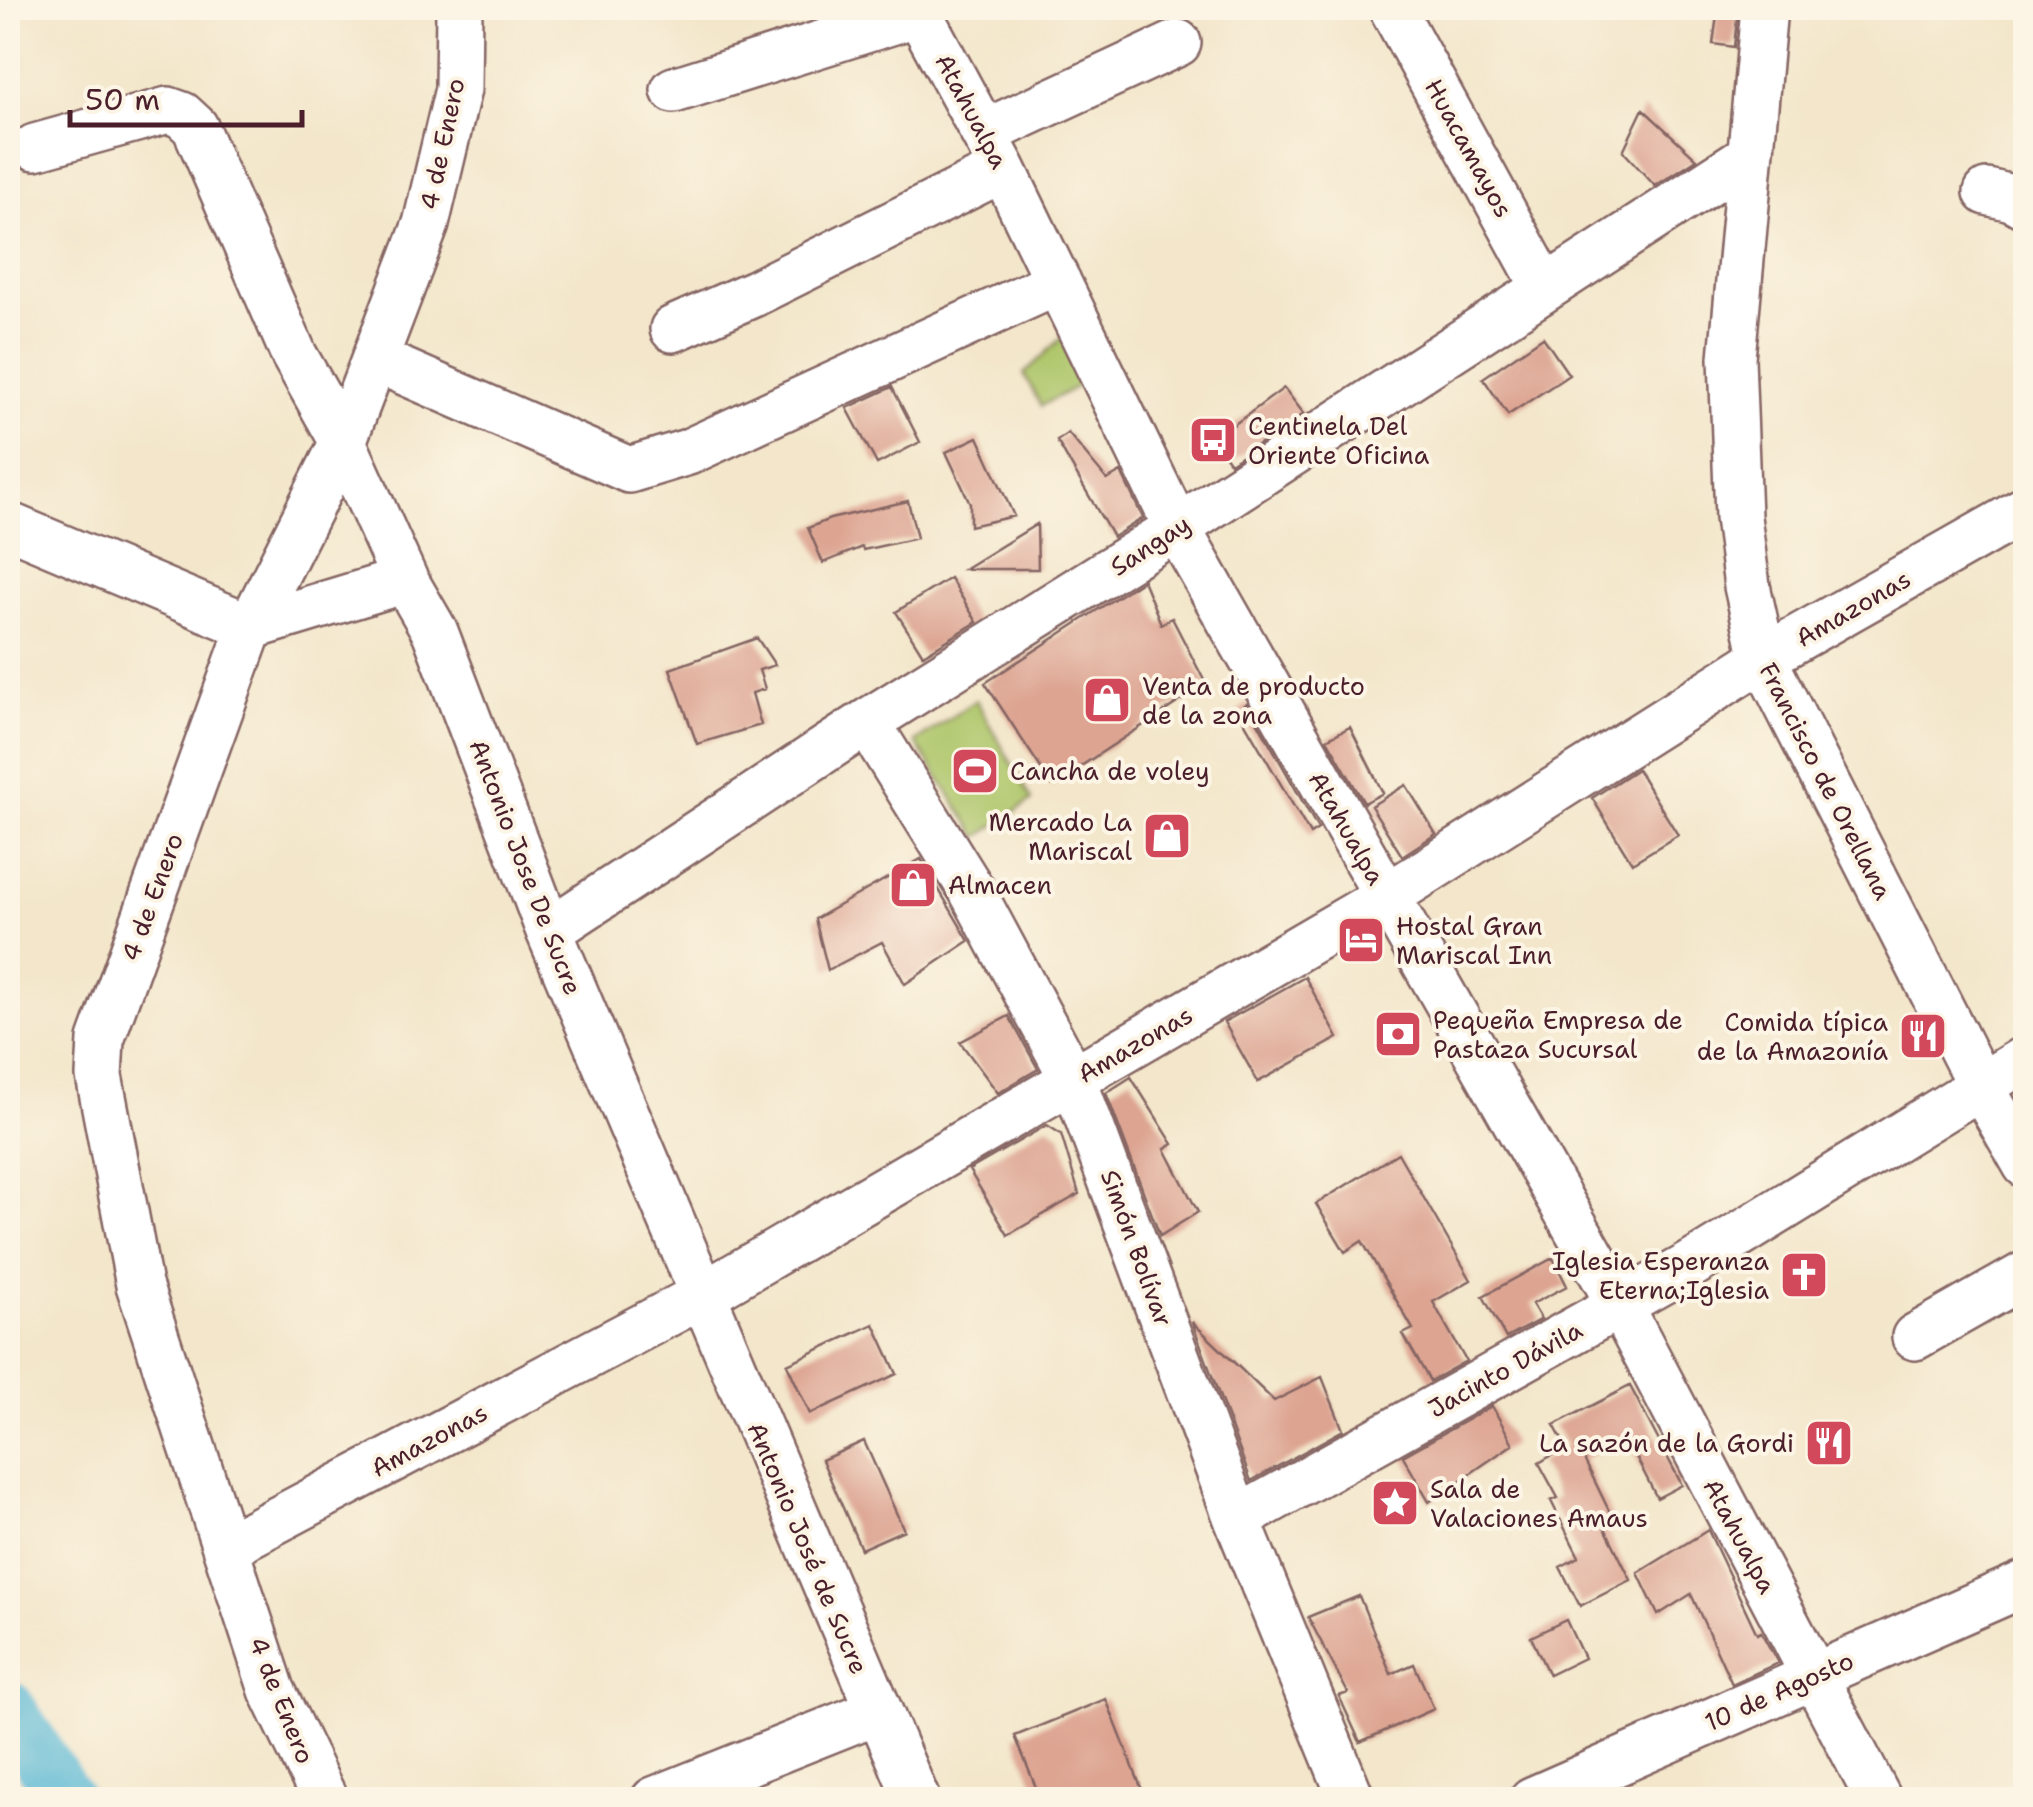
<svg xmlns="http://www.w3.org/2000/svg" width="2033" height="1807" viewBox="0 0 2033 1807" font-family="'Shantell Sans',sans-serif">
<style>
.green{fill:#aec66b;stroke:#7c724b;stroke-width:2.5}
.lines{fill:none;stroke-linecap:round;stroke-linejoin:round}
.river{stroke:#56b7d4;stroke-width:55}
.building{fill:#dda492}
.minor-casing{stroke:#856563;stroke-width:50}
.minor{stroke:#fff;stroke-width:45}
.labels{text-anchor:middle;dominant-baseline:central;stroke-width:8;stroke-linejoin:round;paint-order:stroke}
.street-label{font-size:25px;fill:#4a1f2b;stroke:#fcf5e5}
.poi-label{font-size:25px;fill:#4a1f2b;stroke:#fcf5e5;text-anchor:start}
</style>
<rect width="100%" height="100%" fill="#fcf5e5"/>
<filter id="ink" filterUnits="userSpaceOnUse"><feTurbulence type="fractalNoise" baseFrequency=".01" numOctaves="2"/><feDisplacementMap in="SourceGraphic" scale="20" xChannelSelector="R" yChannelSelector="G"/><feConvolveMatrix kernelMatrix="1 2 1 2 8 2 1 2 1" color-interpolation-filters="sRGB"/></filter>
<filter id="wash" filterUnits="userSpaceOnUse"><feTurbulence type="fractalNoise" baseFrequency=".0048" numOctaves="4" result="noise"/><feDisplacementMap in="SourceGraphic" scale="40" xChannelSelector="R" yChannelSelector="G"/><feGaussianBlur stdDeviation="2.25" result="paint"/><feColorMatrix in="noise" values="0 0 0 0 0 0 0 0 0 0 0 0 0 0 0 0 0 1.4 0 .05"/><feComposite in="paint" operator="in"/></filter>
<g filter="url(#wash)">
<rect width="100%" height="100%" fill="#f3e6ca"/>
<!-- green -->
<path class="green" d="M1070,329L1093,377L1041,406L1024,374Z
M976,700L1032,800L978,837L915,742Z"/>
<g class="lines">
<!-- river -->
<path class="river" d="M8,1708L67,1800"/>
</g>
<g id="blocks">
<!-- building -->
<path class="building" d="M1718,8H1738L1734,47L1713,44Z
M1643,109L1697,159L1655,186L1623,151Z
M1543,337L1569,375L1508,415L1483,378Z
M892,387L920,442L877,464L847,408Z
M1284,388L1304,414L1230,463L1213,440Z
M1068,433L1107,480L1121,472L1143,518L1113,537L1057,441Z
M978,437L1014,516L970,526V503L946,452Z
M908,501L917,538L863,550L862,547L823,563L808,528L830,519Z
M1037,524L1038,569H964Z
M950,578L977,622L923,655L896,612Z
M1143,580L1161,624L1172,618L1206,684L1052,785L985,683Z
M757,638L775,665L759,670L765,689L752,693L761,725L697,744L670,669Z
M1247,703L1318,829L1310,834L1238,711Z
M1350,727L1383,793L1364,803L1327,739Z
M1637,769L1678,835L1632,863L1592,798Z
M1406,785L1436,834L1402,856L1371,806Z
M921,859L969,941L905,984L882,942L828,970L815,919Z
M1305,977L1338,1038L1258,1082L1224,1022Z
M1009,1016L1038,1069L998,1093L960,1042Z
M1131,1077L1173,1144L1165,1149L1198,1212L1160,1236L1106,1093Z
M1047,1125L1061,1134L1079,1194L1008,1235L969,1170Z
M1398,1153L1471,1280L1433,1302L1466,1361L1430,1381L1403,1334L1413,1329L1362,1241L1345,1252L1316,1204Z
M1553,1258L1567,1286L1532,1304L1541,1319L1506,1338L1483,1296Z
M1192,1322L1274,1401L1322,1377L1343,1430L1251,1481Z
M874,1324L897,1374L810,1414L787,1364Z
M1630,1386L1682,1485L1657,1498L1626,1437L1584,1459L1613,1519L1603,1524L1631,1580L1580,1606L1560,1567L1579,1557L1551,1501L1558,1498L1539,1463L1566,1447L1554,1425Z
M1492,1406L1513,1444L1429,1502L1403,1456Z
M864,1441L904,1530L861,1549L822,1460Z
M1708,1530L1757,1634L1761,1632L1778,1663L1732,1684L1691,1594L1658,1615L1638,1573Z
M1359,1596L1391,1674L1414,1664L1434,1709L1360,1742L1339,1696L1348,1693L1308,1617Z
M1566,1620L1584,1658L1549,1675L1531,1637Z
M1106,1699L1146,1800H1041L1015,1736Z"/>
</g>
</g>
<g filter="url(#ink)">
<use href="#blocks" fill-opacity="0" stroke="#856563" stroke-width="2.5"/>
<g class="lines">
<!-- minor casing -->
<g class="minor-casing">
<path id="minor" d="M916,8L1003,169L1177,528L1620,1305L1879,1800
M1392,8L1545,288
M1764,8L1732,358L1738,517L1747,586L1763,658L1980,1085L2026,1165
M674,90L919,13
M984,133L1178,43
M35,147L168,110L182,115L195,127L294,355L343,442L405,580L435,632L549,931L917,1800
M1987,192L2012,198L2026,206
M673,329L755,293L1003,169
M375,359L629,470L688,452L1058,282
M8,525L250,627L405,580
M867,722L971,889L1074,1081L1237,1519L1352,1800
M549,931L867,722L1177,528L1749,156
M1915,1337L2026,1274
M1237,1519L1689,1266L2026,1058
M226,1547L701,1296L1386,897L1763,658L2026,509
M325,1800L272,1690L139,1285L99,1076L101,1040L250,627L343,442L426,224L458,89L459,8
M654,1800L877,1711
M1532,1800L2026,1583"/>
</g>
<!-- minor -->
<use href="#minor" class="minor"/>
</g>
</g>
<!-- icons -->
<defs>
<g id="bus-square" transform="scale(2.5)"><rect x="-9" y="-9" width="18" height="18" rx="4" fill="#d1495b" stroke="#fcf5e5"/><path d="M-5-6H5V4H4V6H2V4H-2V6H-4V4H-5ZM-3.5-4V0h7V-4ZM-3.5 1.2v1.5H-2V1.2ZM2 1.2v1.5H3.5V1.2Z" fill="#fff"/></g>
<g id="shop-square" transform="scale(2.5)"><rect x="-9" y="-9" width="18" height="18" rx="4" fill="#d1495b" stroke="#fcf5e5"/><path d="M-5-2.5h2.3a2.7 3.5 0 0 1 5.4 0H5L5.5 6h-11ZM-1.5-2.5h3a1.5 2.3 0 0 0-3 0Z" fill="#fff"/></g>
<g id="stadium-square" transform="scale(2.5)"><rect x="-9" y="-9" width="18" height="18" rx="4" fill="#d1495b" stroke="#fcf5e5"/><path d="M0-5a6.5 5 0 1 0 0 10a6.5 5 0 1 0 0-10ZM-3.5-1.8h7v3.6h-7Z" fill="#fff"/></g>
<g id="hotel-square" transform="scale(2.5)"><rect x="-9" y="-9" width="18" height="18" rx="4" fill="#d1495b" stroke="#fcf5e5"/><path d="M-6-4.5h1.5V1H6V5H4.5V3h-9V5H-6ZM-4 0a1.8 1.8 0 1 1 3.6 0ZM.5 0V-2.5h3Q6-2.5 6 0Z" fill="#fff"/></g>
<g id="bank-square" transform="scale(2.5)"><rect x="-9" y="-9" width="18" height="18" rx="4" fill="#d1495b" stroke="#fcf5e5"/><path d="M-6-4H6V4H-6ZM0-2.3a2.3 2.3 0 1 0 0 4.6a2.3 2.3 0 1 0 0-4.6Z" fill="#fff"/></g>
<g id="restaurant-square" transform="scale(2.5)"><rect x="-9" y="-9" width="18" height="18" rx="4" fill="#d1495b" stroke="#fcf5e5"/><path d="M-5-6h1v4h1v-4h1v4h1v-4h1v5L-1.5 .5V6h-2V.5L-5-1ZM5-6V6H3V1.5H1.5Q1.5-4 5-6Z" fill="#fff"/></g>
<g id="church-square" transform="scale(2.5)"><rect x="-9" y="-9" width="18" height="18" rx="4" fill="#d1495b" stroke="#fcf5e5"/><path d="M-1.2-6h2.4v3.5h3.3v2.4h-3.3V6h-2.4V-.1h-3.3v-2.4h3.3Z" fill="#fff"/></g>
<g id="sight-square" transform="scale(2.5)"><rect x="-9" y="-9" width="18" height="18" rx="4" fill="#d1495b" stroke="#fcf5e5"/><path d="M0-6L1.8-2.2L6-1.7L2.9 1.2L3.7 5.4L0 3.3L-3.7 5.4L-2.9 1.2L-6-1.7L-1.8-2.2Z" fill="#fff"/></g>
</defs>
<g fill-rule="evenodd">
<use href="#bus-square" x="1213" y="440"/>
<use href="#shop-square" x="1107" y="700"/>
<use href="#stadium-square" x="975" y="771"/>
<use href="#shop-square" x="1167" y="836"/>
<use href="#shop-square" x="913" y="885"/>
<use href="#hotel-square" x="1361" y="940"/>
<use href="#bank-square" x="1398" y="1034"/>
<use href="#restaurant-square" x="1923" y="1036"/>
<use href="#church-square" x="1804" y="1275"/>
<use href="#restaurant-square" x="1829" y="1443"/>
<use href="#sight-square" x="1395" y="1503"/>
</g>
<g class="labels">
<!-- street labels -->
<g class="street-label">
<text transform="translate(972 111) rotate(62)">Atahualpa</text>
<text transform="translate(442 144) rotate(-78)">4 de Enero</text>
<text transform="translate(1469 148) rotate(61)">Huacamayos</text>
<text transform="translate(1150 545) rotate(-33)">Sangay</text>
<text transform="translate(1853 608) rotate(-30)">Amazonas</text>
<text transform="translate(1826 781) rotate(63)">Francisco de Orellana</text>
<text transform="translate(1347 828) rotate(60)">Atahualpa</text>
<text transform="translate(526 867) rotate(69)">Antonio Jose De Sucre</text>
<text transform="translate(152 897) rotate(-70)">4 de Enero</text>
<text transform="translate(1135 1044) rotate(-30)">Amazonas</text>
<text transform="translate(1137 1248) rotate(70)">Simón Bolívar</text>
<text transform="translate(1505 1369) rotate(-29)">Jacinto Dávila</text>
<text transform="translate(429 1440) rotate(-28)">Amazonas</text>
<text transform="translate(1740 1536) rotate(62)">Atahualpa</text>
<text transform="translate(808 1548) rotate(67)">Antonio José de Sucre</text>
<text transform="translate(1779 1691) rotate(-24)">10 de Agosto</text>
<text transform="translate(282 1700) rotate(68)">4 de Enero</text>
</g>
<!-- poi labels -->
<g class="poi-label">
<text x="1248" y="426">Centinela Del<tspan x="1248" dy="29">Oriente Oficina</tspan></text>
<text x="1142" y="686">Venta de producto<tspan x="1142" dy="29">de la zona</tspan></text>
<text x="1010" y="771">Cancha de voley</text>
<text x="1132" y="822" text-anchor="end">Mercado La<tspan x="1132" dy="29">Mariscal</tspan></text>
<text x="948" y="885">Almacen</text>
<text x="1396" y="926">Hostal Gran<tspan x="1396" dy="29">Mariscal Inn</tspan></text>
<text x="1433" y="1020">Pequeña Empresa de<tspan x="1433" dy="29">Pastaza Sucursal</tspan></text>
<text x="1888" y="1022" text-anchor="end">Comida típica<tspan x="1888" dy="29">de la Amazonía</tspan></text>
<text x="1769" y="1261" text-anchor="end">Iglesia Esperanza<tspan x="1769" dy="29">Eterna;Iglesia</tspan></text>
<text x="1794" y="1443" text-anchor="end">La sazón de la Gordi</text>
<text x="1430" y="1489">Sala de<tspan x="1430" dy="29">Valaciones Amaus</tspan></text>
</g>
</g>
<!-- margin -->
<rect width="2033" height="1807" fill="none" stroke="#fcf5e5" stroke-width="40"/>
<!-- scale -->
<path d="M70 110v15h232v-15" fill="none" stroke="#4a1f2b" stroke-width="5"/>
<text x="85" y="110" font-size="30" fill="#4a1f2b" stroke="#fcf5e5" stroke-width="8" paint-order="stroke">50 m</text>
</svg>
